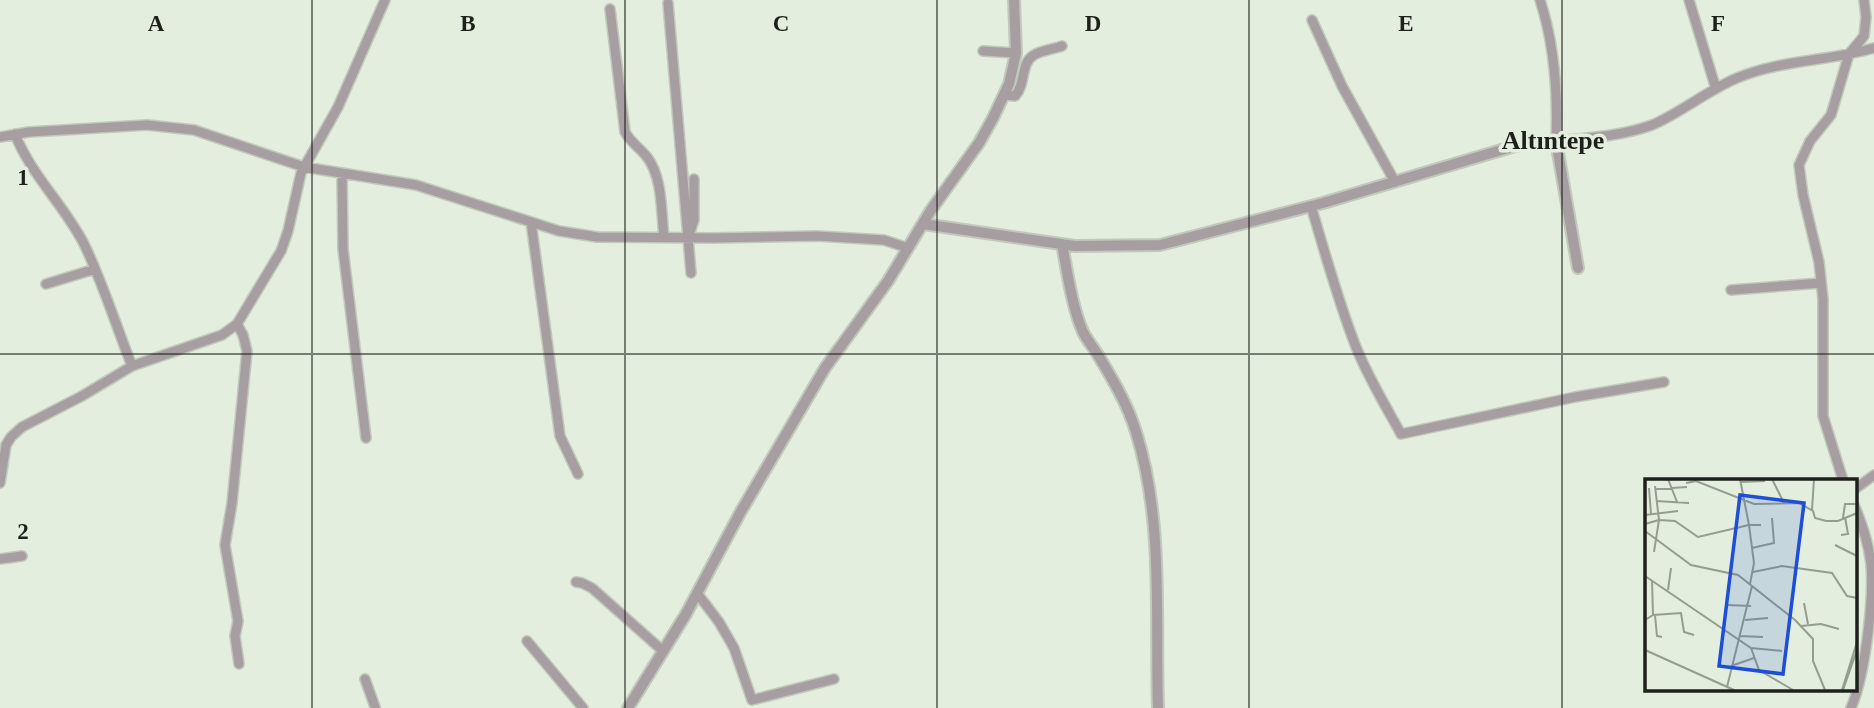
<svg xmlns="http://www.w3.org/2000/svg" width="1874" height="708" viewBox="0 0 1874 708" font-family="Georgia,serif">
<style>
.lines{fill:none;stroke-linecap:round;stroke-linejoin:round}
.minor-casing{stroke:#c0c9bb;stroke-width:12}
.tertiary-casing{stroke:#c0c9bb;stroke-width:14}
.minor{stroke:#a79ea1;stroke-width:9}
.tertiary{stroke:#a79ea1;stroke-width:10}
.grid{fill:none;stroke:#1e211b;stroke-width:2;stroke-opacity:0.55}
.labels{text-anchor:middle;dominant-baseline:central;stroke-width:7;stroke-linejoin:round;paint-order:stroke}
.district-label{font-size:26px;font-weight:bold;fill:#1e211b;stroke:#e4eede}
.inset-road{fill:none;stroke:#959c90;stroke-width:2}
.view{fill:#1d4ed8;fill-opacity:0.15;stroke:#1d4ed8;stroke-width:3.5}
.inset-edge{fill:none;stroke:#1e211b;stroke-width:3.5}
.grid-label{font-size:23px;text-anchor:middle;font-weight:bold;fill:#1e211b;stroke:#e4eede;stroke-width:7;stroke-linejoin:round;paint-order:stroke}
</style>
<rect width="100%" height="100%" fill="#e4eede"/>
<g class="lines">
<!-- minor casing -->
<g class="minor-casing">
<path id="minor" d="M1540,0C1555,46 1558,93 1556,141C1588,138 1622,136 1652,125C1679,114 1708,90 1737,78C1780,60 1829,61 1874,48
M1689,0L1716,89
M668,3L691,273
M610,9L625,132C631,143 640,148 647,157C663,178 661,212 664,237
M1312,20L1342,86L1395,182
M983,51L1016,53
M1004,95L1015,96C1026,85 1020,63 1034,55C1042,50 1054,49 1062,46
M15,134C31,175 64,205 84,244C103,283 116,326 132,366
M0,137L29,132L147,125L194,130L304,167L416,185L559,231L597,237L713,238L817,236L884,240L908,248
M342,175L343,249L366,438
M1311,206C1325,253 1338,301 1356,347C1368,377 1385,405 1401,434L1575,397L1664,382
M531,222L560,436L578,474
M690,232L694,220V179
M46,284L95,269
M1731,290L1821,283
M1843,480L1823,416V299L1819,262L1803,195L1799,165L1810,141L1831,115L1849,54L1864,36L1866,17L1864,0
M0,483L6,445L11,437L22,427L82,396L132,366L222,335L237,324
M1855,489L1874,475
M0,559L22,556
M576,582L582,583L592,588L663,651
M697,593L719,622L734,648L752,700L834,679
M527,641L583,708
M239,664L235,636L238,621L225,545L232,503L247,351L243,335L237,324L281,251L288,231L301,173L338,107L385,0
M365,679L375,707
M1851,708C1865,676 1874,600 1871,564C1869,546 1862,524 1855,507"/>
</g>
<!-- tertiary casing -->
<g class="tertiary-casing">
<path id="tertiary" d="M923,224L1075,246L1160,245L1323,203L1515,146L1556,141L1578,268
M1062,244C1067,271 1072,307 1083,332C1087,340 1093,347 1098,355C1112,378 1128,405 1136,432C1164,521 1155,616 1158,708
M628,708L686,614L740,513L825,368L888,281L931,210L979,143L993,118L1009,84L1016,53L1014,0"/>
</g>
<!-- minor -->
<use href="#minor" class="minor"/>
<!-- tertiary -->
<use href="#tertiary" class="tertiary"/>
</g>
<!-- grid -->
<path class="grid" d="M312,0V708M625,0V708M937,0V708M1249,0V708M1562,0V708M0,354H1874"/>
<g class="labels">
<!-- district labels -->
<g class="district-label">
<text x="1553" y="140">Altıntepe</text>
</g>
</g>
<!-- overview -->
<g transform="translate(1645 479)">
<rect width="212" height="212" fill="#e4eede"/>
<path class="inset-road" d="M23,0L32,23M127,0L139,24M95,3L120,2M41,4L51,2L109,25L154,24L168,32L170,39L181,42H193L212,34M10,7L14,41L30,42L53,58L104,46L95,0M4,9L6,35M11,10L42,8M11,22L44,24M167,31L169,0M0,36L33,32M198,39L200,25H212M0,45L14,41L9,73M0,52L46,86L93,96L150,141L168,160V182L180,211M196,56L203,55L200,38M190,66L212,77M107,69L129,64L127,39M108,93L137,87L187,94L202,117L212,119M0,97L106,169L137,172M105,105L109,84L104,46H116M23,111L26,89M159,124L163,145M82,126L106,127M8,136L36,134L39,153L49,156M10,136L12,157L17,158M0,141L8,136L7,101M100,141L123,139M156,147L176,145L194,150M94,157L118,158M106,169L114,191L148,211M0,171L89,211M86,187L109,179M82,208L107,107M197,211L212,163M198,211L212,171"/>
<path class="view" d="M95,16L159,24L138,195L74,187Z"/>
<rect width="212" height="212" class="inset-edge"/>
</g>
<g class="grid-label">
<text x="156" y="31">A</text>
<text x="468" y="31">B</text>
<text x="781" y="31">C</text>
<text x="1093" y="31">D</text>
<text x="1406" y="31">E</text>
<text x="1718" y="31">F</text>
<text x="23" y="185">1</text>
<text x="23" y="539">2</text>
</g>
</svg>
